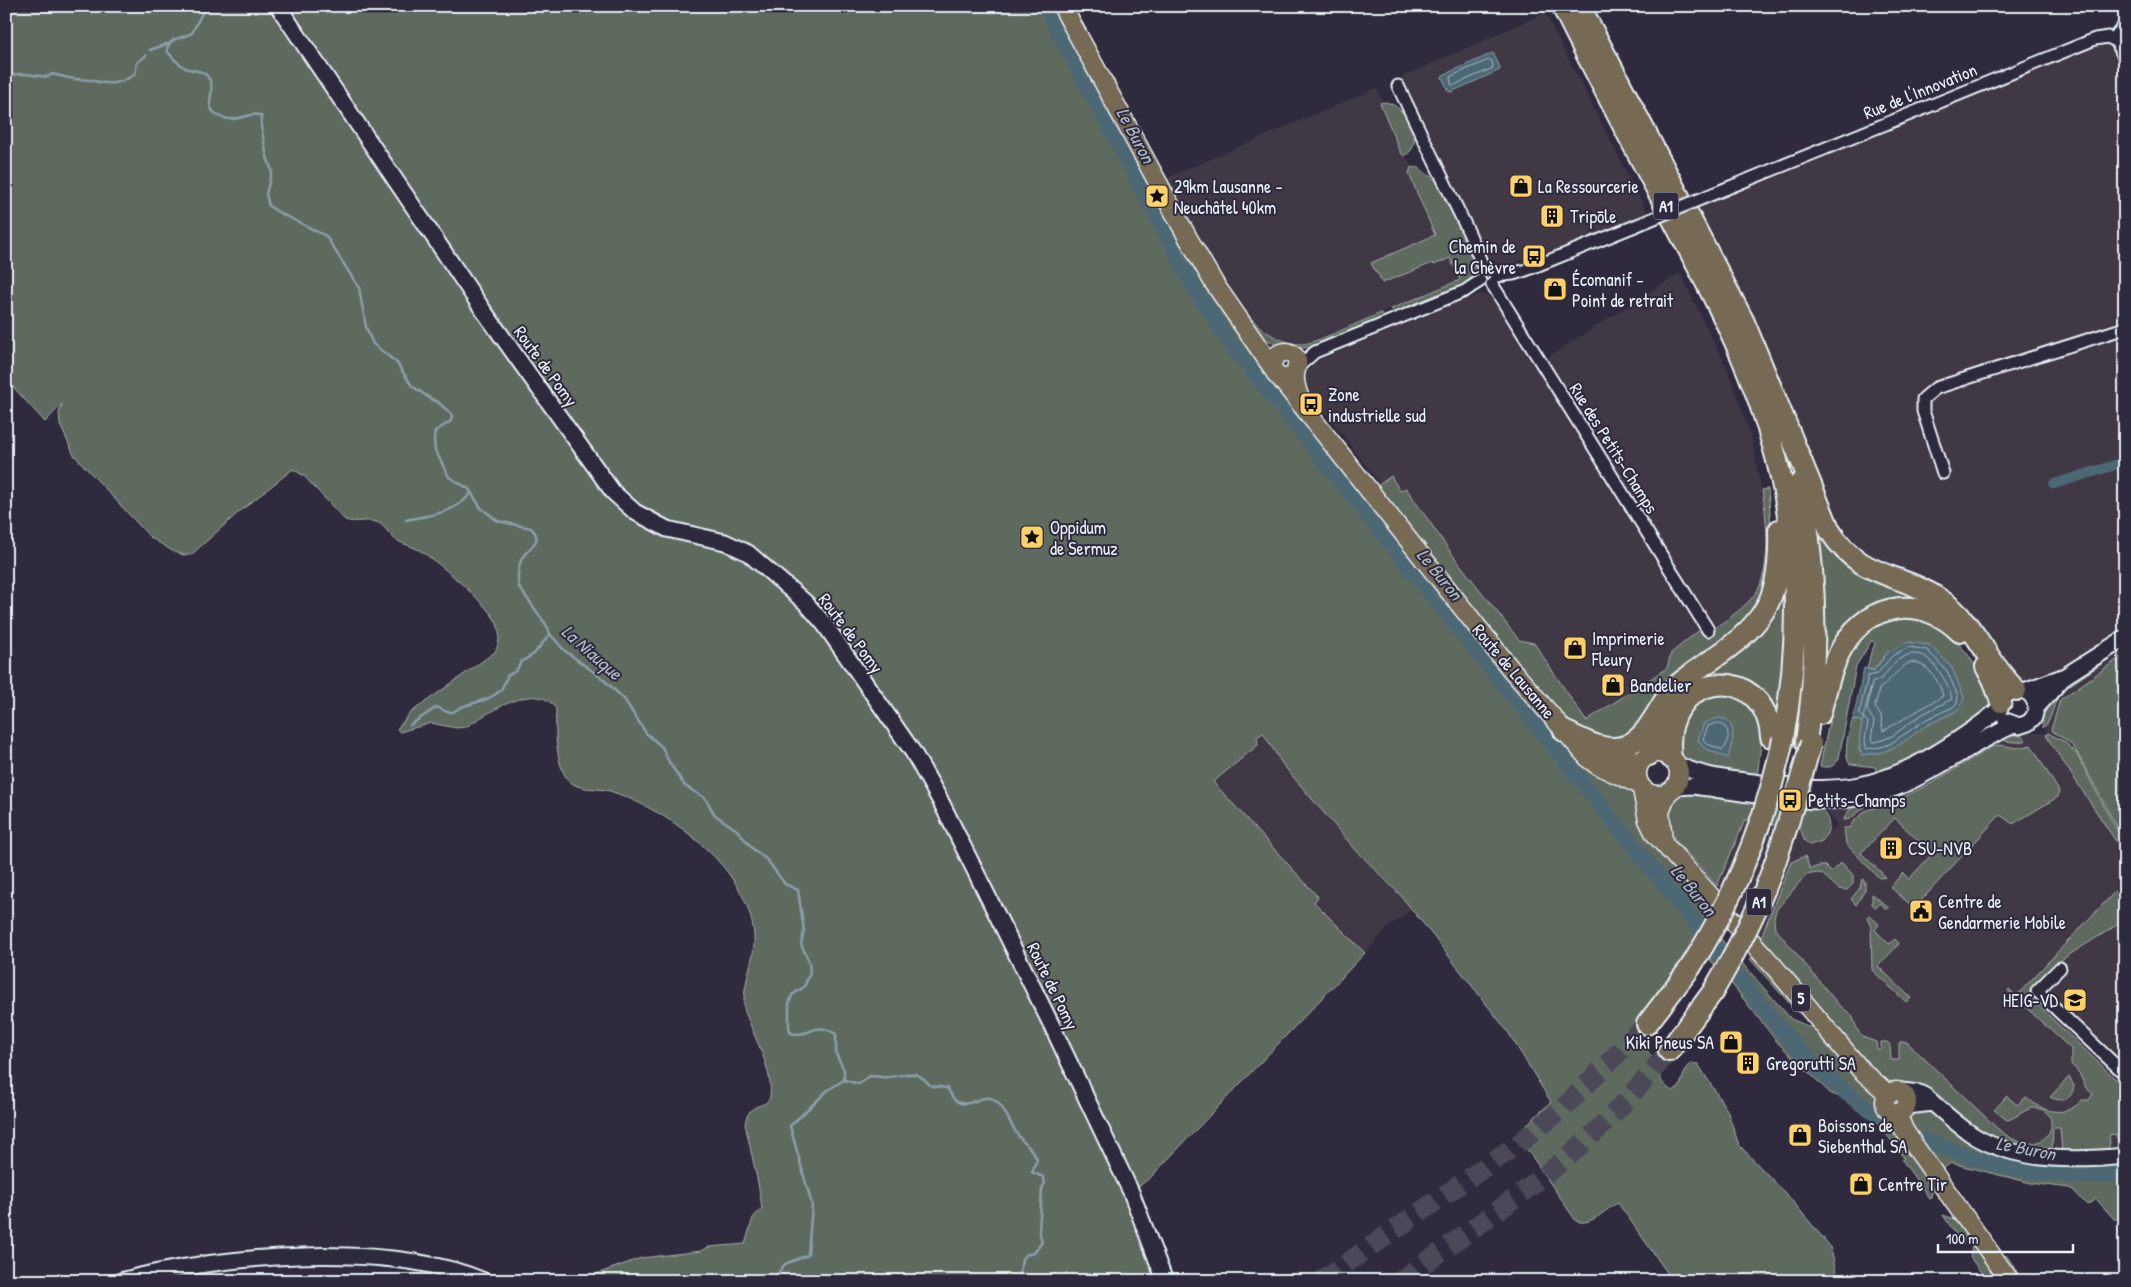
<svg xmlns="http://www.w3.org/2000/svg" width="2131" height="1287" viewBox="0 0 2131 1287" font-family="'Patrick Hand',sans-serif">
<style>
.built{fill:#413945}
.green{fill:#5f6a5f;stroke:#a4aeac}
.water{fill:#4e6775;stroke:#8c9ea9}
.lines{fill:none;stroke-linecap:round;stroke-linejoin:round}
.shore{stroke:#aabac4;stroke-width:1}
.stream{stroke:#8c9ea9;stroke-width:2.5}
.canal{stroke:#4e6775;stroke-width:10}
.river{stroke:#4e6775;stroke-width:16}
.highway-tunnel{stroke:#4b4859;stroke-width:20;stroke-dasharray:20 10;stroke-linecap:butt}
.street-casing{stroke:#e8f1f8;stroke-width:15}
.secondary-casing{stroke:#e8f1f8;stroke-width:19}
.primary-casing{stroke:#e8f1f8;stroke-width:21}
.highway-casing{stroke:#e8f1f8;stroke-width:24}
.street{stroke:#2f2a3d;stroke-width:11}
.secondary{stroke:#2f2a3d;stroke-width:15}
.primary{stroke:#766a55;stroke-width:18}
.highway{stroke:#766a55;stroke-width:20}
.street-bridge-casing{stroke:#e8f1f8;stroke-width:15;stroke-linecap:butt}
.highway-bridge-casing{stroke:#e8f1f8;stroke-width:24;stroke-linecap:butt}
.street-bridge{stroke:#2f2a3d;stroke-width:11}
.highway-bridge{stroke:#766a55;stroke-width:20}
.labels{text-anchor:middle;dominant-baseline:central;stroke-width:4;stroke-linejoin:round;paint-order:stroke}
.shield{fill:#2f2a3d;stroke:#b0b5c0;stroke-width:1}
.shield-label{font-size:16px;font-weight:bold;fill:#e8f1f8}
.street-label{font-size:18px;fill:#e8f1f8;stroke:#2f2a3d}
.poi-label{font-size:18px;fill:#e8f1f8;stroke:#2f2a3d;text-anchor:start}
.water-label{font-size:19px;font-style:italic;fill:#aabac4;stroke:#2f2a3d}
</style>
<rect width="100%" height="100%" fill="#2f2a3d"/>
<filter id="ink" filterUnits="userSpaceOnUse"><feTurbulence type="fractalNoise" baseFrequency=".02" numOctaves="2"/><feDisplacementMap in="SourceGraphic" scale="10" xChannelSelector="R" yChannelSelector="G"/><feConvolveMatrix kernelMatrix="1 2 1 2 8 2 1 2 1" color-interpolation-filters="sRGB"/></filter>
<g filter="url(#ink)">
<!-- built -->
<path class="built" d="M1545,13L1648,214L1551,253L1536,256L1535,254L1518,261L1510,267H1505L1492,260L1483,250L1401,77Z
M2125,25V1156L2051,1158L1897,1091L1861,1070L1855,1048L1717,886L1745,820L1801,830L1804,840L1813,845L1817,844L1822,841L1828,832L1837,825L1824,807L1996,733H2046L2041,696L2017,683L1983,646L1854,560L1684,206L2108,37Z
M1377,88L1460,280L1302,345L1273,337L1252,321L1246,312L1213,262L1164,179Z
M1680,273L1727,368L1752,441L1764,505L1766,528L1765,558L1762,578L1758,591L1752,599L1729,618L1705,635L1702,630L1667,668L1586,721L1534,643L1519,640L1452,554L1406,488L1400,491L1391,477L1380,484L1311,393L1308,394L1305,387V376L1312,365L1327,356L1480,294L1490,296L1496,306L1507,300L1545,359Z
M1263,733L1272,748L1354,848L1411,908L1403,917L1390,925L1365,953L1314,901L1317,897L1213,782L1258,745L1257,737Z"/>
<!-- green -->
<path class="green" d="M6,6H1062L1235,325L1232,327L1272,382L1474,631L1635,792L1655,846L1707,906L1714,931L1791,1019L1817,1030L1876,1094L1882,1110L1902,1137L1909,1154L1928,1182L1932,1191L1931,1197L1929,1198L1902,1160L1904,1158L1873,1116L1849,1101L1830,1093L1778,1043L1731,983L1701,950L1647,1024L1635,1036C1642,1045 1652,1055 1657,1065C1663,1078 1656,1080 1672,1091L1679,1088L1686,1068L1691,1063L1698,1064L1727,1110L1739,1145L1788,1196L1829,1245C1835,1257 1833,1269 1840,1281H1673L1618,1203C1605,1209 1591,1227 1576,1221L1520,1139L1522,1129L1551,1102L1508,1032L1426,927L1400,895L1354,848L1283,765L1263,733L1257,737L1258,745L1213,782L1318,897L1314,902L1365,953L1151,1177L1132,1192L1165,1281H577L641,1258L701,1251L709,1247L745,1244L753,1218L762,1208L758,1183L745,1124C749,1099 768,1110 770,1096C773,1073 758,1045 750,1024C748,1018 744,1012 744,1006C743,988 750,970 753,953C757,933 750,909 740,891C714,845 660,808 610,791C599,788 583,790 573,784C555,774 555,727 556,709C537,678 487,714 466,727L456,728L431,723L400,732L397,729L410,713L495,652C500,642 501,630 495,620C486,603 436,560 419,550C412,546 405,545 398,541C390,537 386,527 379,523C368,518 356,524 345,520L304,476L293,469L239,512L191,555H184L174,552L150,537L74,455L60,425L59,413L62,404L45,422L6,379Z
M1385,102C1405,104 1428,145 1404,156L1401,153L1380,103Z
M1411,167L1419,168L1437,181L1473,257C1475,265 1475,272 1470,279C1460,292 1413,307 1396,314L1391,309L1460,280L1450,258L1434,265L1433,263L1382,283L1378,273H1376L1371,263L1435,235L1409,174Z
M1246,312C1258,329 1281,344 1302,344C1311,345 1368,318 1381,313L1383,317L1382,320C1349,333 1303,362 1269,341C1258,335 1250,323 1242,314Z
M1391,476L1400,491L1406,488L1452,554L1519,640L1534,643L1586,721L1667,668L1671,653L1701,629L1705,634C1721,624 1738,613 1751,599C1773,578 1767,518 1762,490L1768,489C1773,545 1778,597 1729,635C1708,651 1682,663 1665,682C1651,697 1652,711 1643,726C1638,734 1623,740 1615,745L1577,729L1531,678L1513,662L1376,487Z
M1816,516L1827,533L1938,601L1893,604L1825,672L1823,581Z
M1785,577V653L1775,722L1742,684L1669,709Z
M1893,617H1921L1948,631L1969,656L1989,688L1992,706L1990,710L1932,749L1877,775L1875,767L1850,764C1842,755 1849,730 1853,719L1863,722L1859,750L1862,754C1892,753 1903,739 1927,725C1936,720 1946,716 1956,711L1952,668L1929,645L1888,652L1873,670L1867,669L1871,652L1875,644L1872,640L1856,666L1839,758C1834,767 1829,769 1820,766C1827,734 1840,654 1865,632C1872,626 1884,622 1893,617Z
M2125,645V648L2063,690C2051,703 2054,719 2043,728L2042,712L2051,696Z
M2125,654V821L2121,822L2125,833V842L2075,749L2070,743L2051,730L2060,700Z
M1710,693L1737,696L1755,711L1762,735L1757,778C1740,775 1691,770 1680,756C1678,753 1677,749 1675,745L1685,714Z
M2011,732L2017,733L2026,740C2015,746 2003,737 1992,742C1965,756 1894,806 1867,803V805L1850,819L1844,820L1846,814L1853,806Z
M2048,733L2065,742L2076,753L2125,846V855L2050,742L2046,735Z
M2001,745L2017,748L2031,745L2059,791L2058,797L2013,824L2000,815L1914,908L1890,887L1903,873L1909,879L1932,854L1895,818L1861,853L1886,877L1879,878L1846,844L1844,828H1849L1853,822L1867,810L1898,800L1932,783L1991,747Z
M1684,792L1817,807C1831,816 1832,829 1822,841L1810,845L1804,840L1801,830L1745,820L1717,886C1710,878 1702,868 1694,860C1679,845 1668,838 1668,815C1668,803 1672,798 1684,792Z
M1805,856L1810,869L1819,866H1825L1831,872L1841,862L1853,875V884L1847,890L1839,889L1822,874L1818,873L1806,875L1776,910L1774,919L1775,928L1839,1005L1852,1015L1858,1031L1865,1038L1876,1042L1877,1049H1881V1042H1887L1890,1045L1891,1060H1899V1044L1900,1042H1907L1998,1129C2048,1170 2068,1110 2035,1108C2025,1108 2017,1118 2007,1120L1994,1110L2007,1096L2017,1105L2026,1097C2043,1112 2065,1119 2082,1100H2089L2093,1094L2086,1088L2079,1073L2071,1064V1049L2008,991L2009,989L2016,996L2125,881V920L2064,958L2033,990C2030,1000 2037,1004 2043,1010L2125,1088V1152L2119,1146L2116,1134L2109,1135L2110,1143L2107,1152H2062L2060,1128H2053L2052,1151C2045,1149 2043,1151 2037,1151C2021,1151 2000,1141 1985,1135C1966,1127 1955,1108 1939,1095C1924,1084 1900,1086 1883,1080L1761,937L1791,862Z
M1862,879L1865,881V890L1856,905L1851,899L1860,888Z
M1872,894L1889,908L1887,910L1880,903L1876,908L1872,904Z
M1869,915L1879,924L1875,930L1889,944L1895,939L1899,944L1878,966L1911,998L1906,1002L1872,970L1871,927L1867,917Z
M1753,953L1807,1016L1797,1012L1750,959Z
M2069,1077L2074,1086C2072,1100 2062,1103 2050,1097Z
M1920,1108L1928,1111L1952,1131L1978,1146L2125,1161V1210L2115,1220L2096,1199L2087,1205L2073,1190L2069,1188L2031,1183L1951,1163L1941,1170L1906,1118L1907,1113Z
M1943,1215L1959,1221L1966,1230L1963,1245Z
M1973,1239L2005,1281H1987L1970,1257Z
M2003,1255L2007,1256L2023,1281H2020Z"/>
<!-- water -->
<path class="water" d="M1493,53L1500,67V70L1451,92L1448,91L1442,77L1443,75Z
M1908,642L1929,645L1941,656L1952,668L1964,697L1961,706L1956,711L1927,725L1899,745L1883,752L1862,755C1854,741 1868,704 1870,688L1862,722L1853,719L1864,668L1874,671L1888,652Z
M1718,718C1740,719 1732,744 1728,758L1704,748L1698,740L1704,723Z"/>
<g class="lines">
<!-- shore -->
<path class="shore" d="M1489,60L1492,61L1493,68L1454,85L1451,84L1450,77Z
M1909,647L1927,650L1947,671L1958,696L1957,703L1953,707L1925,720L1890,744L1881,747L1866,749L1865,740L1868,722L1859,714L1868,676L1877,674L1892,656Z
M1910,654C1914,654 1919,654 1922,655C1935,660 1950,687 1952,699L1921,715L1892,736L1880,741L1873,742L1871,740L1874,721L1867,710L1872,683L1882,678L1896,661Z
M1911,662C1928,663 1939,680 1943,696L1883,731L1881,716L1875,707L1879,689C1891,681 1897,668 1911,662Z
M1718,723C1731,726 1730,741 1723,750L1707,744L1703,739L1708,726Z"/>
<!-- stream -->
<path class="stream" d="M209,6L202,13L192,33C181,39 168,37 167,51C172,57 178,64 184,67C193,73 203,67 210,80C217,94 200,107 221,117C236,124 252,110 261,116V126L267,157L272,171L266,194L269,206L278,212L326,236L359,288L366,327L373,344L397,363L412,386L431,399L438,402L451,414L452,418L450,422L435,431L434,439L435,450L449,477L469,489L481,508L498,521L531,528C545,541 528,548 522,558C518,566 517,578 519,587L547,626L550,634L564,650L603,679L624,699L646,733L662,747L669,762L685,786L705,798L715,815L737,830L753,849L767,860L785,884L798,890L804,931L801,944L809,962L810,973L804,987L792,995L789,1004V1028L791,1033C811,1038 813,1020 836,1034V1054L844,1070V1080
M150,50L167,44
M6,77C20,71 33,76 48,77L52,74C60,76 68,78 75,79C80,80 86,79 91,80C108,85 120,85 135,74L137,63L146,55
M406,520C430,515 455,514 471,493
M410,725L437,707L447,712H453L461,707L487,699L496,694L501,690L508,675L516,671L521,662L534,654L550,634
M773,1280L785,1264L808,1255L812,1205L790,1126L828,1090L844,1080L859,1084L869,1076C875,1076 882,1078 889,1077C911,1075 913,1067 931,1086L947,1088C950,1092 952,1098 956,1101C968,1109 978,1096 990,1098C1003,1100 1011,1128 1020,1138C1026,1145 1033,1150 1037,1159L1032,1172L1043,1177L1045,1183L1042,1189L1039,1230L1042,1242L1034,1253L1025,1255L1022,1259L1019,1281"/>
<!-- canal -->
<path class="canal" d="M2054,484L2125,462"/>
<!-- river -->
<path class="river" d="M1045,6L1197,292L1230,343L1773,1020C1807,1060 1832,1085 1876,1114
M1924,1140C1969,1158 2014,1172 2064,1175C2084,1177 2105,1175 2125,1174"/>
<!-- highway-tunnel -->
<path class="highway-tunnel" d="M1321,1281L1518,1144L1563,1108L1647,1024
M1400,1281C1463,1235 1530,1191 1589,1138C1618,1111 1644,1081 1669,1051"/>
<!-- street casing -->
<g class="street-casing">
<path id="street" d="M2113,39L2125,25
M1398,86L1470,235L1484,269
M1725,189L2095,39L2108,37L2116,41L2125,59
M1496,276L1513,274L1526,270L1635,226
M1492,284L1708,630
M1298,367L1315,352L1465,291L1480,281
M1943,473L1923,411V399L1936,388L2125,328
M2060,968L2037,991L2125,1074"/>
</g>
<!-- secondary casing -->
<g class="secondary-casing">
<path id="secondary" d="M278,6L483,310L613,492L635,512L667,529L725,542L748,553L806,603L825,625L913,752L940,800L1051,1024L1131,1192L1165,1281
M2024,691L2065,676L2125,638
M2007,694C2020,685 2035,692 2036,708
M2006,721L2019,726L2028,723L2034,717L2036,708L2065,676
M1676,764C1701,776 1726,779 1753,782C1837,795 1879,791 1951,744C1969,732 1985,722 2000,708
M1675,787L1694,786C1762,795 1834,814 1900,786C1940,769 1974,742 2014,725
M1901,1091L1919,1093L1925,1096C1941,1110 1958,1126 1976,1137C2019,1162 2077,1161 2125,1156
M1907,1106L1933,1103
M121,1281C219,1254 389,1241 484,1281"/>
</g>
<!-- primary casing -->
<g class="primary-casing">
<path id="primary" d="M1062,6L1188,238L1214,283L1272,367
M1295,374L1287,379L1277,376L1272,367C1272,357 1278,352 1287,352C1300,356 1298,364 1295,374C1294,383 1298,394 1301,401
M1280,378L1510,668L1589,759L1597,765L1640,785
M1637 774a21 21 0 1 1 42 0a21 21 0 1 1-42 0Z
M1595,753L1621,762L1641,761
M1642,789L1648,820L1655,834L1776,969L1861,1070L1888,1094
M1663,840L1660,812L1668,792
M1885 1102a11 11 0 1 1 22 0a11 11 0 1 1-22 0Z
M1897,1113L1904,1130L1916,1148L2010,1281"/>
</g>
<!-- highway casing -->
<g class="highway-casing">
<path id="highway" d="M1562,6C1598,78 1635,149 1673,220C1711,291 1749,361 1771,439C1800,537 1801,639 1783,739
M1580,6L1744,322L1830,531C1861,580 1899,571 1941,600C1975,622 1987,663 2016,690
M1800,483C1817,569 1819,655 1806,742
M1986,667L1993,679L2001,702
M1820,714C1826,691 1831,667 1843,646C1870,600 1924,596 1960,632
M1564,731C1582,739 1602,752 1622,747C1649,740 1657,706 1674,688C1687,676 1703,666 1717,656C1769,620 1781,593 1779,530
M1649,755L1656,736L1661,715
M1671,758C1659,671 1765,658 1771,737
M1647,1024L1690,968
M1669,1051L1712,993"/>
</g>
<!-- street -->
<use href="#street" class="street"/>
<!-- secondary -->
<use href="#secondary" class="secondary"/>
<!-- primary -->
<use href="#primary" class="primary"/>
<!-- highway -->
<use href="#highway" class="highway"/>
<!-- street-bridge casing -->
<g class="street-bridge-casing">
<path id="street-bridge" d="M1635,226L1725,189"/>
</g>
<!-- highway-bridge casing -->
<g class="highway-bridge-casing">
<path id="highway-bridge" d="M1690,968C1735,897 1766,821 1783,739
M1712,993C1732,959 1750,925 1765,889C1784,842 1797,792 1811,743"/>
</g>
<!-- street-bridge -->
<use href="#street-bridge" class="street-bridge"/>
<!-- highway-bridge -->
<use href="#highway-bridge" class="highway-bridge"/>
</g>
</g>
<!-- icons -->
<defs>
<g id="shop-square" transform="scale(1.25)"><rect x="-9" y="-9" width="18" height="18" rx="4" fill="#ffd166" stroke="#2f2a3d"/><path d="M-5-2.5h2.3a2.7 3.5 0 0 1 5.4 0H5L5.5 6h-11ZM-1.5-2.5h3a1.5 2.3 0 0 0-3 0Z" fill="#111"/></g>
<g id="sight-square" transform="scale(1.25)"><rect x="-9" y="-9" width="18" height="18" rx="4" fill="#ffd166" stroke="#2f2a3d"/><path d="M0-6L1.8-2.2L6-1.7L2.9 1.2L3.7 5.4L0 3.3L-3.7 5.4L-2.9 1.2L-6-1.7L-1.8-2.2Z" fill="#111"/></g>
<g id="building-square" transform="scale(1.25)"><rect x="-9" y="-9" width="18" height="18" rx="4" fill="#ffd166" stroke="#2f2a3d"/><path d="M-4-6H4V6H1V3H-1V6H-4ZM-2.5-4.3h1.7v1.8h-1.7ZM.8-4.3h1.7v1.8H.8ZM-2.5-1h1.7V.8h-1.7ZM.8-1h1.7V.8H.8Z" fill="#111"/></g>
<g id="bus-square" transform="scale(1.25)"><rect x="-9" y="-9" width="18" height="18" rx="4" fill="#ffd166" stroke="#2f2a3d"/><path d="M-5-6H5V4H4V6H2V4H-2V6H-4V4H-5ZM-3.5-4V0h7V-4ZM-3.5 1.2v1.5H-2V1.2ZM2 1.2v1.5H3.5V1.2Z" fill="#111"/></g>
<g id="civic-square" transform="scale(1.25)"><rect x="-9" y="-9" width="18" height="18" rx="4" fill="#ffd166" stroke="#2f2a3d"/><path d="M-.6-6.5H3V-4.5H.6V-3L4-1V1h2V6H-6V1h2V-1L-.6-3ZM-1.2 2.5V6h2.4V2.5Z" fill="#111"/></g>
<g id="university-square" transform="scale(1.25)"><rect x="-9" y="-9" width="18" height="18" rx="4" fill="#ffd166" stroke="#2f2a3d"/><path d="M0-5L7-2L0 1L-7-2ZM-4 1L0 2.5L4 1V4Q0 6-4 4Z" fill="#111"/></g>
</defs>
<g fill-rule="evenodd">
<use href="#shop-square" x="1521" y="186"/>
<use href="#sight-square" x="1157" y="196"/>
<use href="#building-square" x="1552" y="216"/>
<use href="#bus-square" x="1534" y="256"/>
<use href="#shop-square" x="1555" y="289"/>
<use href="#bus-square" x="1311" y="404"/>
<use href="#sight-square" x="1032" y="537"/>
<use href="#shop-square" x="1575" y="648"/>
<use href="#shop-square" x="1613" y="685"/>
<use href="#bus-square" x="1790" y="800"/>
<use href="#building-square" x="1891" y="848"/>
<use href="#civic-square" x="1921" y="911"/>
<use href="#university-square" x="2075" y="1000"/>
<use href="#shop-square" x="1731" y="1042"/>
<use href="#building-square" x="1748" y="1063"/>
<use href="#shop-square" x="1800" y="1135"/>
<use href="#shop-square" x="1861" y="1184"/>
</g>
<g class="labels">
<!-- shield labels -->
<g class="shield">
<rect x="1653.5" y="192.5" width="25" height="27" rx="4"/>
<rect x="1746.5" y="888.5" width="25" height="27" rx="4"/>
<rect x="1792" y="984.5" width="18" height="27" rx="4"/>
</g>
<g class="shield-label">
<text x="1666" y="206">A1</text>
<text x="1759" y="902">A1</text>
<text x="1801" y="998">5</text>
</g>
<!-- street labels -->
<g class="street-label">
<text transform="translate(1920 91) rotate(-22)">Rue de l'Innovation</text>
<text transform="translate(546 366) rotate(54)">Route de Pomy</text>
<text transform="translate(1614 448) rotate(58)">Rue des Petits-Champs</text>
<text transform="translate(851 633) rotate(53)">Route de Pomy</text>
<text transform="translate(1514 671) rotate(50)">Route de Lausanne</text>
<text transform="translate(1053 986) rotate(64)">Route de Pomy</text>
</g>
<!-- poi labels -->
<g class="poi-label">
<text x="1174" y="186">29km Lausanne -<tspan x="1174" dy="21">Neuchâtel 40km</tspan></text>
<text x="1538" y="186">La Ressourcerie</text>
<text x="1570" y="216">Tripōle</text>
<text x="1516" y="246" text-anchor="end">Chemin de<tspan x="1516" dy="21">la Chèvre</tspan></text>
<text x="1572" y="279">Écomanif –<tspan x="1572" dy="21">Point de retrait</tspan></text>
<text x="1328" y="394">Zone<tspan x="1328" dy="21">industrielle sud</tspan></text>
<text x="1050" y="527">Oppidum<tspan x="1050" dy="21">de Sermuz</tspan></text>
<text x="1592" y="638">Imprimerie<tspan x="1592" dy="21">Fleury</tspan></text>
<text x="1630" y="685">Bandelier</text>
<text x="1808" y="800">Petits-Champs</text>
<text x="1908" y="848">CSU-NVB</text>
<text x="1938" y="901">Centre de<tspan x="1938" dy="21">Gendarmerie Mobile</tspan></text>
<text x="2058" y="1000" text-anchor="end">HEIG-VD</text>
<text x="1714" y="1042" text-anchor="end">Kiki Pneus SA</text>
<text x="1766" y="1063">Gregorutti SA</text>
<text x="1818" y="1125">Boissons de<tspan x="1818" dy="21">Siebenthal SA</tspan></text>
<text x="1878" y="1184">Centre Tir</text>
</g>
<!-- water labels -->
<g class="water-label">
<text transform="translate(1136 135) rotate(62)">Le Buron</text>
<text transform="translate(1440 574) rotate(51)">Le Buron</text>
<text transform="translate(592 652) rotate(41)">La Niauque</text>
<text transform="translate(1694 890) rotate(51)">Le Buron</text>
<text transform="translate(2026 1148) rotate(11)">Le Buron</text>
</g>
</g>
<!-- margin -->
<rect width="2131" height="1287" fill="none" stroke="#2f2a3d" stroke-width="25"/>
<rect x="12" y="12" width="2106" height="1262" fill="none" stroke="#e8f1f8" stroke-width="2" filter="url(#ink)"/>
<!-- scale -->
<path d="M1938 1244v8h135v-8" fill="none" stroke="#e8f1f8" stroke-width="2.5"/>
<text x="1946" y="1244" font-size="15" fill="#e8f1f8" stroke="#2f2a3d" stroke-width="4" paint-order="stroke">100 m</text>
</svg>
